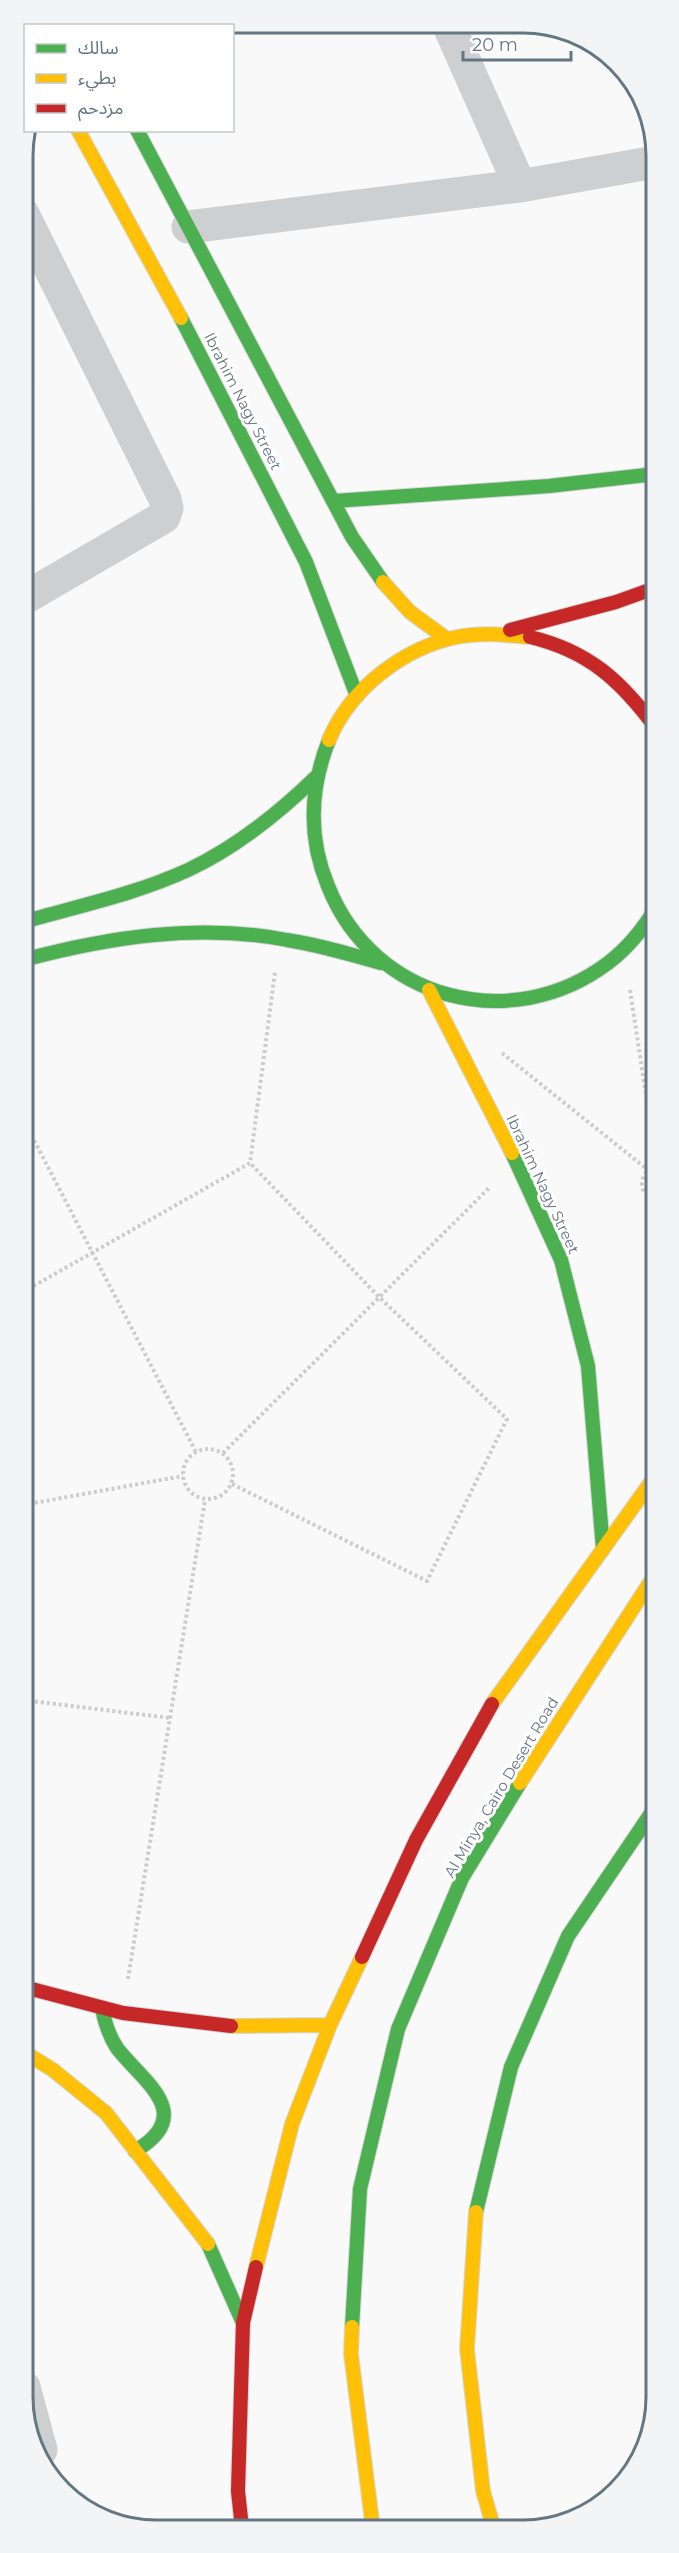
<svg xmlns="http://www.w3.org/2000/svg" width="679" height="2553" viewBox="0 0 679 2553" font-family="Montserrat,'Noto Sans Arabic',sans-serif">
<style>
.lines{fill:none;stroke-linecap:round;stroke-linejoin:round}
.fast-casing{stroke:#d5d6d7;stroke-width:16}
.slow-casing{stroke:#d5d6d7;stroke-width:16}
.jam-casing{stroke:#d5d6d7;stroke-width:16}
.path{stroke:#cbcccd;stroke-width:4;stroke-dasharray:3 3;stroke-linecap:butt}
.street{stroke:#cecfd0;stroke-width:33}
.fast{stroke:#4caf50;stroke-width:14}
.slow{stroke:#ffc107;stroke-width:14}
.jam{stroke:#c62828;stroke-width:14}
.labels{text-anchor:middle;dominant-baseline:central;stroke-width:6;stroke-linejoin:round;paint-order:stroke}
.street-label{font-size:15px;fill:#657683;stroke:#fff}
.rim{fill:none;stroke:#657683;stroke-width:3}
</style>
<rect width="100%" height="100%" fill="#f9f9f9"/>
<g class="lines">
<!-- fast casing -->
<g class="fast-casing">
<path id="fast" d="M137,130L352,537L383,582
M181,318L306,562L357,696
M334,501L549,486L655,474
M329,740C310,788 308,838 328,886C373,1000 511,1036 608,963C628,948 643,929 656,908
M651,915L656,958
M23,922C78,906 136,894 188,870C237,847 279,813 317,776
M23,960C109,937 199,923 287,940C319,945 350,954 381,963
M512,1153L561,1260L588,1366L603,1549
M102,2009C105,2023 109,2036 117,2048C142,2081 198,2114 135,2151
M476,2212L511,2067L568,1936L656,1806
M208,2244L243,2323
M352,2327L360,2189L398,2029L462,1878L520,1783"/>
</g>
<!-- slow casing -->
<g class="slow-casing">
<path id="slow" d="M78,130L181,318
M383,582L410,612L447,639
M329,740C350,689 403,648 457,637C482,632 505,635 530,637
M429,990L512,1153
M492,1704L656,1475
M520,1783L656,1573
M231,2026L330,2025
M24,2052L53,2070L106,2113L208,2244
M476,2212L467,2349L483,2491L494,2529
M256,2267L292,2124L330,2025L362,1957
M352,2327L351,2354L373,2529"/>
</g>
<!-- jam casing -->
<g class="jam-casing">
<path id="jam" d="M510,630L616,602L655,588
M530,637C589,651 621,681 656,728
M362,1957L416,1840L492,1704
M24,1987L123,2013L231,2026
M242,2528L238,2491L243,2323L256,2267"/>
</g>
<!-- path -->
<path class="path" d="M630,990L656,1161
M502,1053L647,1169
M23,1119L196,1452
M656,1164C640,1172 635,1194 656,1200
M656,1247L647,1371L656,1378
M23,1292L250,1163L275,972
M183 1474a25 25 0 1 1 50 0a25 25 0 1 1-50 0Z
M223,1453L490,1187
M232,1484L427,1581L507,1419L379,1297L250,1163
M23,1505L183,1476
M23,1700L170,1718
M128,1979L205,1500"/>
<!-- street -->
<path class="street" d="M448,24L520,186
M23,214L165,499L167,508L164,517L23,599
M188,227L520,186L655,162
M24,2387L41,2450"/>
<!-- fast -->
<use href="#fast" class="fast"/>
<!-- slow -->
<use href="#slow" class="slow"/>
<!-- jam -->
<use href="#jam" class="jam"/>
</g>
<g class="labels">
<!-- street labels -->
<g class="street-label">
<text transform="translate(243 401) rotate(63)">Ibrahim Nagy Street</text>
<text transform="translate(543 1184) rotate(65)">Ibrahim Nagy Street</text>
<text transform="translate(501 1787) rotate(-59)">Al Minya, Cairo Desert Road</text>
</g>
</g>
<!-- crop -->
<path d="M0 0H679V2553H0ZM156 33H523A123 123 0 0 1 646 156V2397A123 123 0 0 1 523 2520H156A123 123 0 0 1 33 2397V156A123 123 0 0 1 156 33Z" fill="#f3f4f5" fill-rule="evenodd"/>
<path class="rim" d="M156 33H523A123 123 0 0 1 646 156V2397A123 123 0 0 1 523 2520H156A123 123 0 0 1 33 2397V156A123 123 0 0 1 156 33Z"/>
<!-- legend -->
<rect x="24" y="24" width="210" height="108" fill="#ffffff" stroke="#c1c8cd" stroke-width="1.5"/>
<rect x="36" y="44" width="30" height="9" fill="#4caf50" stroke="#c1c8cd" stroke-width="1.5"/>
<text x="78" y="54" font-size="18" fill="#657683">سالك</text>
<rect x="36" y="74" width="30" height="9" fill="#ffc107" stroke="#c1c8cd" stroke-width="1.5"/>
<text x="78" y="84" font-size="18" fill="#657683">بطيء</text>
<rect x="36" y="104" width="30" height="9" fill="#c62828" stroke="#c1c8cd" stroke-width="1.5"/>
<text x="78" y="114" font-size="18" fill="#657683">مزدحم</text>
<!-- scale -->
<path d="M463 51v9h108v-9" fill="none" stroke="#657683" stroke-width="3"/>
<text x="472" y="51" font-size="18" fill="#657683" stroke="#ffffff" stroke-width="4.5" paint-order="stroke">20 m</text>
</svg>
